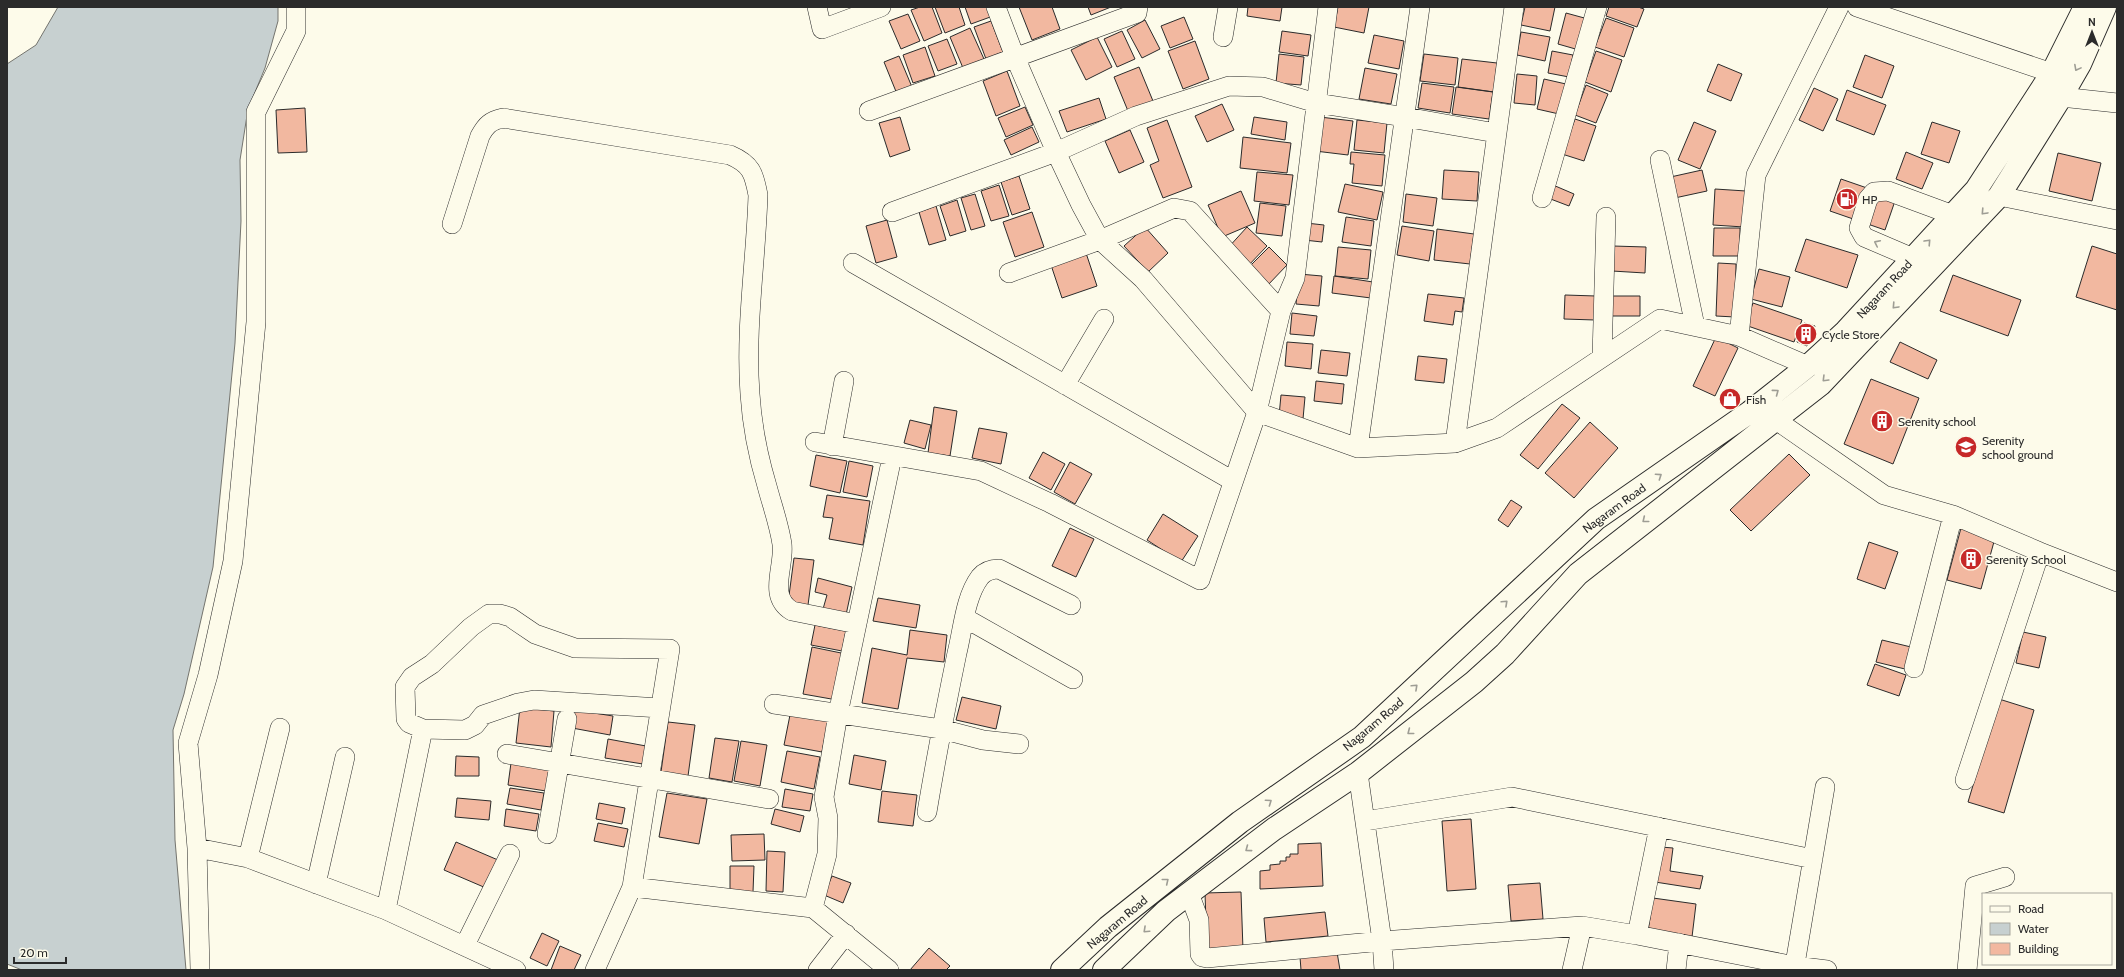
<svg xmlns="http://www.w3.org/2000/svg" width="2124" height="977" viewBox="0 0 2124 977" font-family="Cabin,sans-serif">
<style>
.water{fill:#c7d0d0;stroke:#74746e}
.building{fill:#f2b8a0;stroke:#2b2b2b}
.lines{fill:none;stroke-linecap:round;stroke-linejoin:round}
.minor-casing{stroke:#2b2b2b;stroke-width:20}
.major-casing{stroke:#2b2b2b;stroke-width:24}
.minor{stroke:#fdfbea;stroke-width:19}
.major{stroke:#fdfbea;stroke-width:22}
.oneway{stroke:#9e9d94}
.labels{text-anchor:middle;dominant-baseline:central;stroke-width:3;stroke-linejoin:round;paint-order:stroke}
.poi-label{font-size:12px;fill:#2b2b2b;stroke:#fdfbea;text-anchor:start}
.street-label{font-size:12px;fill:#2b2b2b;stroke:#fdfbea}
</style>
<rect width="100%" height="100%" fill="#fdfbea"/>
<!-- water -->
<path class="water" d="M58,7H278V21L265,68L248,109L240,160L241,221L235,343L213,567L184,694L173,730L175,840L186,970H22L7,964V64L36,45Z"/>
<!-- building -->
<path class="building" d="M920,7H932L942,33L924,41L911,10Z
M935,7H959L965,25L945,33Z
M965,7H989L993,16L971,24Z
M1019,7H1052L1060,29L1032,40Z
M1088,7H1111L1091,15Z
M1248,7H1282L1280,21L1247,16Z
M1338,7H1369L1364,33L1334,27Z
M1525,7H1555L1550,31L1521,25Z
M1609,7H1638L1644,9L1637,27L1606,16Z
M1566,13L1588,19L1579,50L1558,44Z
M908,14L920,41L901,49L889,21Z
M1184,17L1193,39L1170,48L1161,26Z
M1606,18L1634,28L1624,57L1595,47Z
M1145,20L1160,49L1142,58L1127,30Z
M991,21L1003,52L986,59L974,27Z
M970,28L984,59L963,68L950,37Z
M1122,31L1135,59L1117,67L1104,39Z
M1282,31L1311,35L1308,56L1279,52Z
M1521,32L1550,37L1545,61L1517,55Z
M1374,35L1404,41L1399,69L1368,63Z
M1097,37L1112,67L1086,80L1071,50Z
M947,39L957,64L938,71L928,46Z
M1195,41L1209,79L1183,89L1168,51Z
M925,47L935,76L913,83L903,55Z
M1552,51L1573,55L1569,77L1548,73Z
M1596,51L1622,60L1611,92L1585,82Z
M1279,54L1304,57L1301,85L1276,83Z
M1424,54L1458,58L1455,85L1420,81Z
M1865,55L1894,66L1882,98L1853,87Z
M899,56L912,87L897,94L884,62Z
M1462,59L1497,63L1494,92L1458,87Z
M1718,64L1742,74L1731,101L1707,91Z
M1139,67L1153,101L1128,111L1114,77Z
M1365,68L1397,74L1391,104L1359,99Z
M1007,71L1020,106L996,116L983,81Z
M1517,74L1537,76L1535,105L1514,103Z
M1544,79L1566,84L1559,114L1537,109Z
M1422,83L1454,87L1450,113L1418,108Z
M1586,85L1608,94L1596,123L1575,115Z
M1456,87L1493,92L1489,119L1452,114Z
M1814,88L1838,99L1823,131L1799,120Z
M1847,90L1886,105L1874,135L1836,120Z
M1099,98L1106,119L1067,132L1059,111Z
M1222,104L1234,130L1207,142L1195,116Z
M1025,107L1033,125L1006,137L998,118Z
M305,108L307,152L278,153L276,110Z
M900,117L910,150L890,157L879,123Z
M1254,117L1287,122L1285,140L1251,134Z
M1320,117L1353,121L1348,155L1315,151Z
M1575,119L1596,126L1584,161L1562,154Z
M1167,120L1192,187L1163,198L1150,165L1159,161L1147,128Z
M1357,120L1387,123L1384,153L1354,150Z
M1694,122L1716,131L1700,169L1678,160Z
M1932,122L1960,131L1949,163L1921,154Z
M1032,127L1039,142L1011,155L1004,140Z
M1130,130L1144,162L1119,173L1105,141Z
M1243,137L1291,143L1287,173L1240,168Z
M1351,152L1385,155L1382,186L1352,183L1354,164H1350Z
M1906,152L1933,163L1922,189L1896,179Z
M2058,153L2101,163L2092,201L2049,191Z
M1444,170L1479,172L1477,201L1442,199Z
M1702,170L1707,191L1670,199L1666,178Z
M1257,172L1293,175L1289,205L1254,201Z
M1019,176L1030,209L1012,215L1001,182Z
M1841,179L1896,198L1885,230L1830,211Z
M1345,184L1383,192L1377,220L1338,212Z
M999,185L1009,216L991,221L981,191Z
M1553,185L1574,194L1569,206L1548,198Z
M1715,189L1746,191L1744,227L1713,225Z
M1241,191L1255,223L1222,237L1208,205Z
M975,194L985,226L971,230L961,198Z
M1406,194L1437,198L1433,226L1403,222Z
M957,200L966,231L950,236L940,206Z
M1260,203L1286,206L1282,236L1256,233Z
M936,206L946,240L929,245L919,212Z
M1032,212L1044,247L1015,257L1003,222Z
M1346,217L1374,221L1371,246L1342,242Z
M887,220L897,257L876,263L866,226Z
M1306,223L1324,225L1322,242L1304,240Z
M1402,226L1434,231L1429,261L1397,255Z
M1145,227L1168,253L1148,272L1124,246Z
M1247,227L1267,246L1247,267L1227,249Z
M1714,228H1740V256H1713Z
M1437,229L1474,234L1470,264L1434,260Z
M1806,239L1858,255L1847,288L1795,271Z
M1613,246L1646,247L1645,273L1612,271Z
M2092,246L2117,254V310L2076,297Z
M1269,247L1287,265L1267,286L1249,267Z
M1338,247L1371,250L1368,279L1335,276Z
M1086,253L1097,286L1062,298L1051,265Z
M1718,263L1736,264L1735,317L1716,316Z
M1759,269L1790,277L1782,307L1751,299Z
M1299,274L1322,276L1319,306L1296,304Z
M1953,275L2021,300L2008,336L1940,311Z
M1334,276L1373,282L1371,298L1332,293Z
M1428,294L1464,298L1462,312L1455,311L1453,325L1424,321Z
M1565,295L1596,296L1595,320L1564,319Z
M1608,296H1640V316H1608Z
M1753,303L1802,320L1794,342L1745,325Z
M1292,313L1317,316L1314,336L1290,334Z
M1804,323L1815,326L1807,346L1797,342Z
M1716,337L1738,348L1715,396L1693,386Z
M1287,342L1313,344L1311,369L1285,366Z
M1900,342L1937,360L1928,379L1890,362Z
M1321,350L1350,353L1347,376L1318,373Z
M1418,356L1447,359L1444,383L1415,380Z
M1871,379L1919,398L1893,464L1844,444Z
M1316,381L1344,384L1342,404L1314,401Z
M1281,395L1305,397L1303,419L1279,416Z
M1562,404L1580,418L1538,469L1520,455Z
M934,407L957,411L950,456L928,453Z
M910,420L931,425L925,449L904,443Z
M1590,422L1618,448L1574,498L1545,473Z
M979,428L1007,433L1001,464L972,458Z
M1043,452L1065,464L1051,490L1029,478Z
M1789,454L1810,475L1751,531L1730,510Z
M816,455L847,461L840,493L810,486Z
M849,461L873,466L867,497L843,492Z
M1070,462L1092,474L1075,504L1054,492Z
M827,495L870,501L863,545L829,539L833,518L823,517Z
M1511,500L1522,507L1508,527L1498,520Z
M1163,514L1198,536L1181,562L1147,540Z
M1070,528L1094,539L1076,577L1052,566Z
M1961,528L1995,538L1981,589L1947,580Z
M1869,542L1898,552L1885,589L1857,579Z
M794,558L814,560L808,605L788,603Z
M818,578L852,587L846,615L823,609L827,595L815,592Z
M878,598L920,605L916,628L873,621Z
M815,625L846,631L842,651L811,645Z
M910,630L947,635L944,662L907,658L898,709L862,703L872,648L907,655Z
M2023,632L2046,637L2039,668L2016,663Z
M1882,640L1911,647L1905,669L1876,662Z
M812,647L846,654L837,700L803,694Z
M1875,664L1906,675L1899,696L1867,685Z
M962,697L1001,706L996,729L956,720Z
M1999,699L2034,710L2004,813L1968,802Z
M520,707L554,711L551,747L516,743Z
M575,710L613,716L610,735L572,728Z
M791,710L829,717L822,752L784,745Z
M668,722L695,725L688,776L661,772Z
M715,738L739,741L732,782L709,778Z
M608,739L646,746L643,764L605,758Z
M741,741L767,745L760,786L734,781Z
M787,751L820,757L814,789L781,782Z
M854,755L886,761L881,790L849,784Z
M456,756L479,757V776H455Z
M511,763L550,769L546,791L508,785Z
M510,788L544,793L541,810L507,804Z
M785,789L813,794L810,811L782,807Z
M882,791L917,795L913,826L878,822Z
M667,793L707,799L699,844L659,837Z
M457,798L491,801L489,820L455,817Z
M599,803L625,808L622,824L596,819Z
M506,809L539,814L536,831L504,826Z
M775,809L804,816L800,832L771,824Z
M1471,819L1476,889L1447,891L1442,821Z
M598,823L628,829L624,847L594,841Z
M764,834L765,860L732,861L731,835Z
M456,842L498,860L486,888L444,870Z
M1321,843L1323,886L1260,889V871L1270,870V865L1280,864V861H1286V857H1290V854H1298V844Z
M1661,847L1673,848L1670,871L1703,876L1700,889L1655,882Z
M767,851L785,852L783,892L766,891Z
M730,866H754L753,892L730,891Z
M832,876L851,883L843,903L824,895Z
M1540,883L1543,919L1511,921L1508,885Z
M1241,892L1243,950L1207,951L1205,893Z
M1653,898L1696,904L1692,937L1648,931Z
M1325,912L1328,936L1266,942L1264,918Z
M542,933L559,941L547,966L530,958Z
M560,946L581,955L574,970H551Z
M929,948L950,966L946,970H910Z
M1337,952L1340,970H1301L1300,957Z"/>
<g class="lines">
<!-- minor casing -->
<g class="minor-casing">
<path id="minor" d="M817,7L822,29L881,7
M996,7L1015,57L1056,152L1081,205L1100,240L1143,279L1257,412L1358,448L1455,443L1497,428L1660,319L1739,336L1808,366
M1857,7L2052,73
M1223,37L1228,7
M2061,97L2117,103
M869,111L1137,13L1138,7
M1660,160L1695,326
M1999,196L2117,220
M1542,198L1597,7
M892,212L1056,152L1136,116L1229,86L1263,87L1316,103L1405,117L1496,133
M452,224L480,136C486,125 490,121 503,118L730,155C751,164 754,173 758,195C756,261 745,328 750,394C752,425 758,456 767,486C772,505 779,524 782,544C785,567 767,596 792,611L857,624
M1913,258L1864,237L1859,228L1868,199L1874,192L1888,191L1953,215
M853,263L1233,481
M1009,273L1100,240L1174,208L1190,211L1281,311
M1739,336L1756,175L1839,7
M1602,357L1606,217
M1065,385L1104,319
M1776,420L1884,495L1953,515L2040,552L2117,582
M815,442L981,471L1050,503L1200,580L1257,412L1281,311L1295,278L1328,7
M1455,443L1514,7
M832,446L844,381
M1358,448L1420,7
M965,618L1073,679
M1914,668L1953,515
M774,704L941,729L983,740L1019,744
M280,728L248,858L386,910L516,970
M423,729L465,730L475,725L483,715L518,703L534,700L660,708
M507,754L769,799
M1358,773L1382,941L1384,970
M1965,780L2040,552
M927,812C936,758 946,706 957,653C963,629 965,597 980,577C985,571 991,569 999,569L1071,605
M1365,821L1512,797L1813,859
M547,834L567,719
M197,848L248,858
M316,884L345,757
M632,887L813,908L889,970
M1189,893L1199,920L1200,954L1202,957L1207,958L1382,941L1582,926L1637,935L1795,966L1827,970
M813,908L827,854L828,818L824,797L838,714L892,457
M386,910L423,729L409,723L406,719L405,687L412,677L432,664L471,627L489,614H500L510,617L535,634L575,648L670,649L632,887L595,970
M1637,935L1659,827
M465,945L510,854
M200,970L197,848L188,743L208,675L233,561L256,322V112L296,31V7
M818,970L846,934
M1572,970L1582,926
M1676,970L1679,943
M1794,970L1825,787
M1967,970L1975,886L2005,877"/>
</g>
<!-- major casing -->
<g class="major-casing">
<path id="major" d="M1062,970L1108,927L1240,822L1362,737L1596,519L1750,412L1808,366L1846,331L1976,190L2052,73L2085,7
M1104,970L1166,911L1274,829L1358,773L1474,682L1505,654L1578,574L1821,384L1999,196L2061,97L2080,64L2105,7"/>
</g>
<!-- minor -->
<use href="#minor" class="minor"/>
<!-- major -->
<use href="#major" class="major"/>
</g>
<!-- one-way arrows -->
<defs><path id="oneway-chevron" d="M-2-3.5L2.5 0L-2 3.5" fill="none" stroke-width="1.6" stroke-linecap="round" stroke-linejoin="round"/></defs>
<g class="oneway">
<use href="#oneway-chevron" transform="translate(2077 68) rotate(118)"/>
<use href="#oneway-chevron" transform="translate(1984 212) rotate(133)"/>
<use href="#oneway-chevron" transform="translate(1928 242) rotate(-47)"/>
<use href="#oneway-chevron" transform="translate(1877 243) rotate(-154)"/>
<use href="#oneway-chevron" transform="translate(1895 306) rotate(133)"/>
<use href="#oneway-chevron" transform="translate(1825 379) rotate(135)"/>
<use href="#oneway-chevron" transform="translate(1776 392) rotate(-37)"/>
<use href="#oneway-chevron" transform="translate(1659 476) rotate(-34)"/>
<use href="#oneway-chevron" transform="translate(1645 520) rotate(141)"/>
<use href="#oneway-chevron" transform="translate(1505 603) rotate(-43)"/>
<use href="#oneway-chevron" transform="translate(1415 687) rotate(-43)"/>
<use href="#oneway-chevron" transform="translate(1410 732) rotate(142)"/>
<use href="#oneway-chevron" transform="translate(1269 802) rotate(-35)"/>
<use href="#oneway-chevron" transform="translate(1248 849) rotate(143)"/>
<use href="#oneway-chevron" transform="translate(1166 881) rotate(-39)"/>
<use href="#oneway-chevron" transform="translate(1146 930) rotate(137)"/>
</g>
<!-- icons -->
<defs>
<g id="fuel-disc" transform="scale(1.15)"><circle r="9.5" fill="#c62828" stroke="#fdfbea"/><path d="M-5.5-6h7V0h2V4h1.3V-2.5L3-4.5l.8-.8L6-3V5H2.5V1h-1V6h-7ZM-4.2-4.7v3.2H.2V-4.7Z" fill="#fff"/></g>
<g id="building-disc" transform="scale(1.15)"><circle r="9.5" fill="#c62828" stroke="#fdfbea"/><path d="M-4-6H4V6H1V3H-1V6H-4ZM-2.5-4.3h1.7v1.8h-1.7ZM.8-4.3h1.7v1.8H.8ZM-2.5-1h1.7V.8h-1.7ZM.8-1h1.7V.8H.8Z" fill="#fff"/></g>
<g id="shop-disc" transform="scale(1.15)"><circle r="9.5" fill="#c62828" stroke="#fdfbea"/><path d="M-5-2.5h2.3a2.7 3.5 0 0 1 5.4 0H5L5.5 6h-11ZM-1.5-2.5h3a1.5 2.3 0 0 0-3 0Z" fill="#fff"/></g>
<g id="school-disc" transform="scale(1.15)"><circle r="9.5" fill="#c62828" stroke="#fdfbea"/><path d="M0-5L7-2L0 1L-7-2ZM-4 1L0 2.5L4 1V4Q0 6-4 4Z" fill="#fff"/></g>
</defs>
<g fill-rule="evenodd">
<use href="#fuel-disc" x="1847" y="199"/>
<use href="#building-disc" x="1806" y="334"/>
<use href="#shop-disc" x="1730" y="399"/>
<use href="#building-disc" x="1882" y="421"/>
<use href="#school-disc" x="1966" y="447"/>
<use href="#building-disc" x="1971" y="559"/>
</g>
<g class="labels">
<!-- poi labels -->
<g class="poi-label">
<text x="1862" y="199">HP</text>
<text x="1822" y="334">Cycle Store</text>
<text x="1746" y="399">Fish</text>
<text x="1898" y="421">Serenity school</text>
<text x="1982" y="440">Serenity<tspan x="1982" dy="14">school ground</tspan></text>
<text x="1986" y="559">Serenity School</text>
</g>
<!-- street labels -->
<g class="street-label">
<text transform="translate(1884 289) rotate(-47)">Nagaram Road</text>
<text transform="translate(1614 508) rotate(-36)">Nagaram Road</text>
<text transform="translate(1373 724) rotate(-40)">Nagaram Road</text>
<text transform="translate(1117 922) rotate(-40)">Nagaram Road</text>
</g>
</g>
<!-- border -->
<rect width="2124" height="977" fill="none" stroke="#2b2b2b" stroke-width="16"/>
<!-- legend -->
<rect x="1982" y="893" width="130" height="72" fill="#fdfbea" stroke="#a9a89e"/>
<rect x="1990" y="906" width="20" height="6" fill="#fdfbea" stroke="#a9a89e"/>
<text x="2018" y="913" font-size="12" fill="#2b2b2b">Road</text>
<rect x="1990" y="923" width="20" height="12" fill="#c7d0d0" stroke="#a9a89e"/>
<text x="2018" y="933" font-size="12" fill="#2b2b2b">Water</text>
<rect x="1990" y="943" width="20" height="12" fill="#f2b8a0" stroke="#a9a89e"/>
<text x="2018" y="953" font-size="12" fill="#2b2b2b">Building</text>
<!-- north arrow -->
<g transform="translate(2092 32)" stroke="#fdfbea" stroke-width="3" paint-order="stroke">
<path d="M0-3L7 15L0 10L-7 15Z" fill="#2b2b2b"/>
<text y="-6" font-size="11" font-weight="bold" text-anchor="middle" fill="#2b2b2b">N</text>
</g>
<!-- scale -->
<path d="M14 957v6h52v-6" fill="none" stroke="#2b2b2b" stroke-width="2"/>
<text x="20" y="957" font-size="12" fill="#2b2b2b" stroke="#fdfbea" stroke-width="3" paint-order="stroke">20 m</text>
</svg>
